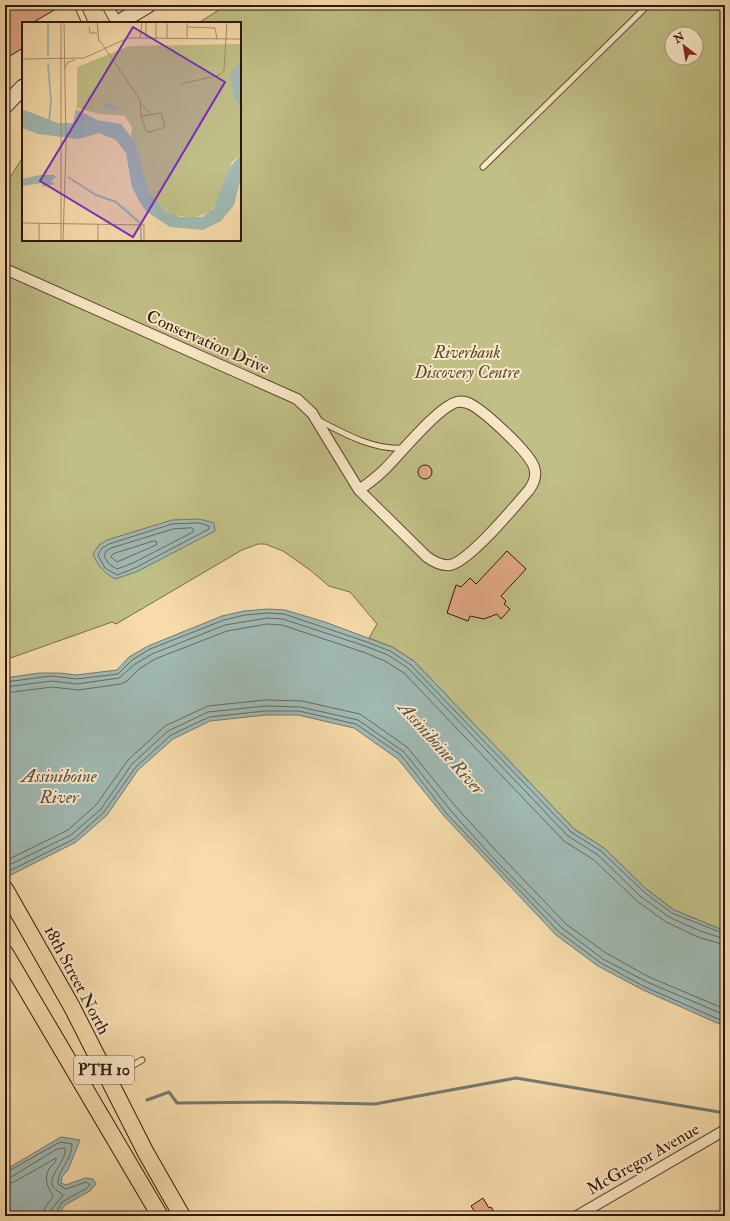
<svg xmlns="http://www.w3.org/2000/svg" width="730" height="1221" viewBox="0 0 730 1221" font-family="'IM FELL Double Pica',serif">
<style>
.green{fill:#c0bf86;stroke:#786c49;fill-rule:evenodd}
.water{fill:#a0b9b3;stroke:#737970}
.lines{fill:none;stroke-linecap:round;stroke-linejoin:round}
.shore{stroke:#686960;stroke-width:1}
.stream{stroke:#737970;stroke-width:3}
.building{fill:#e1a884;stroke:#2f190c}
.lane-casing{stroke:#614a34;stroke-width:7}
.street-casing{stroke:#614a34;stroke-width:12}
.secondary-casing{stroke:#2f190c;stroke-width:17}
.primary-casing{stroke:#2f190c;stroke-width:18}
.lane{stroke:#fae8c8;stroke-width:5}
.street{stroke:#fae8c8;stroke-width:10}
.secondary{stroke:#fae8c8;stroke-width:15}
.primary{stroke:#f7dbab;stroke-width:16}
.labels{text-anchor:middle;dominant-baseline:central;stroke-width:4;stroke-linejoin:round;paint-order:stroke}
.shield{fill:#fae8c8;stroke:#6c5744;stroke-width:1}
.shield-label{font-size:16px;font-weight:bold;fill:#2f190c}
.street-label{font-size:17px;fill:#2f190c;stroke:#fae8c8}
.park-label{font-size:17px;font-style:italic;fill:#5a4b31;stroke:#fae8c8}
.water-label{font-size:18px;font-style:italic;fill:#575146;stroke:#fae8c8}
.inset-river{fill:none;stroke:#a0b9b3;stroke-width:2}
.inset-road{fill:none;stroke:#a78d6b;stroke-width:1}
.view{fill:#7b2cbf;fill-opacity:0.15;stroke:#7b2cbf;stroke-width:2}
.inset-edge{fill:none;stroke:#2f190c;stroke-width:2}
</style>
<rect width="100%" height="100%" fill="#f7dbab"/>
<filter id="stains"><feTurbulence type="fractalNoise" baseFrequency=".005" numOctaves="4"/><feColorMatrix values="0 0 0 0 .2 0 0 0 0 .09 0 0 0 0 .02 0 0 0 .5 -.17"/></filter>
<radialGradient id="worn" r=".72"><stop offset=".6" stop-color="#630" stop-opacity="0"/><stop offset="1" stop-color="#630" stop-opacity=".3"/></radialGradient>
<!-- green -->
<path class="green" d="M227,5H725V931L674,910L646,889L604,848L574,829L414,661L392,647L369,638L377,624L350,592L329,586L310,570L283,551L265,544H258L242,550L116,624L112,622L5,660V185L23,157V240H240V23H198ZM672,34H696V58H672Z"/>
<!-- water -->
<path class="water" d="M199,519L214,523L215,531L136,572L115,579C104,572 98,567 93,554L99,545L107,540L172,520Z
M267,609L285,610L325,622L392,647L414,661L574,829L604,848L646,889L674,910L725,931V1024L717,1023L643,990L598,966L556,935L444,816L398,759L354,728L298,715H266L210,721L173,739L138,770L107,815L76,842L5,878V678L39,673H60L76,675L117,670L129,657L148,646L222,616L244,611Z
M61,1137L80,1140L68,1170L62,1177L61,1183L66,1185L85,1178L93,1179L96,1184L90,1191L65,1205L57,1216H5V1170Z"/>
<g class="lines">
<!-- shore -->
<path class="shore" d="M199,523L209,526V529L135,568L117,575L105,568L98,555L102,548L109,544L172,524Z
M192,528L194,530L193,532L133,563L117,569L109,564L104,556L106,551L111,548L173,529Z
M154,541L157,542L156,545L117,562L111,557L113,554Z
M5,682L51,676L77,679L118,674L132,660L150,649L224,620L245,615L267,613L284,614L367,642L390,651L411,665L571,832L601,851L644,892L672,913L725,934
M5,687L52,681L77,684L119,678L135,664L152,654L225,625L267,618L283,619L365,646L388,655L408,668L568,836L598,855L640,896L669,917L700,931L725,939
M5,693L52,687L78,690L121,684L127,681L139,669L155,659L227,631L267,624L282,625L363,652L385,661L404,673L564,841L594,860L637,901L666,922L698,937L725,945
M5,861L68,830L96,805L128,760L165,726L208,706L265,700L302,701L360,714L407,747L456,807L501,856L566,924L606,953L649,977L725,1009
M5,867L71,835L101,809L132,764L168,731L208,712L265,706L301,707L358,720L404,752L451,811L496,861L562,928L603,959L647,982L725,1015
M5,873L74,839L104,812L135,768L171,735L209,717L265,711H299L356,724L401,755L447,814L559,932L601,963L645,987L718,1019L725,1020
M5,1173L60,1142L72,1144C73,1159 56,1172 58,1184L66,1189L86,1182L90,1185L87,1188L62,1202L54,1216
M5,1178L11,1177L57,1149L65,1148C67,1162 47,1175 53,1187C56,1191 61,1192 63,1195L51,1210L49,1216
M5,1184L14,1182L56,1158C56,1163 54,1163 51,1166C43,1177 47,1186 53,1196L45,1208L43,1216"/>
<!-- stream -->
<path class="stream" d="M147,1100L169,1092L177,1103L275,1102L375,1104L516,1078L725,1113"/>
</g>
<!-- building -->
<path class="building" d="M5,5H63L32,23H23V48L5,59Z
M418 472a7 7 0 1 1 14 0a7 7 0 1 1-14 0Z
M507,551L526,569L501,596L506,601L504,604L510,609L501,619L497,614L484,619L470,616L468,621L447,613L456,585L461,587L470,578L476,584Z
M483,1198L489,1208L491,1207L497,1216H476L477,1215L471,1206Z"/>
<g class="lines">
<!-- lane casing -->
<g class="lane-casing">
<path id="lane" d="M77,5L85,23
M483,167L648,5
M318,420C343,433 373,450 402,448
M111,1078L142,1060"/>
</g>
<!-- street casing -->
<g class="street-casing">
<path id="street" d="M107,5L117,23
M5,269L297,399L312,413L359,490L427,557C434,562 442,566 450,565C469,562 515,506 529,490C534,483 537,475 534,467C529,452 486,413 472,405C467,402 462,401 457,402C438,407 401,453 385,469C377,477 369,483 359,490
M577,1216L725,1130"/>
</g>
<!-- secondary casing -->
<g class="secondary-casing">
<path id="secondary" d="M118,23L148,5
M5,106L23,87"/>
</g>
<!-- primary casing -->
<g class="primary-casing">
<path id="primary" d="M5,889L72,1007L146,1153L182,1216
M5,953L160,1216"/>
</g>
<!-- lane -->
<use href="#lane" class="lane"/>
<!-- street -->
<use href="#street" class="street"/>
<!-- secondary -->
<use href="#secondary" class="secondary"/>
<!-- primary -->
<use href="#primary" class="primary"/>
</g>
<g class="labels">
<!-- shield labels -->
<rect class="shield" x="74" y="1056" width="60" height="28" rx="3"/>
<g class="shield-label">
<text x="104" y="1070">PTH 10</text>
</g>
<!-- street labels -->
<g class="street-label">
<text transform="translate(208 342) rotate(24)">Conservation Drive</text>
<text transform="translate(77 980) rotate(62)">18th Street North</text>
<text transform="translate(643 1159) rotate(-30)">McGregor Avenue</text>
</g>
<!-- park labels -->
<g class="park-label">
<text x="467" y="352">Riverbank<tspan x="467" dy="20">Discovery Centre</tspan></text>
</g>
<!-- water labels -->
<g class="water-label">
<text transform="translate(441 748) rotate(48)">Assiniboine River</text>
<text x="59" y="776">Assiniboine<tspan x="59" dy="21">River</tspan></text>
</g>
</g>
<!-- overview -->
<g transform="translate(22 22)">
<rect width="219" height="219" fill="#f7dbab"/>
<path d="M219,22V37L209,49L208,56L211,74L219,89V132L210,140L197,176L188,190L171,196L153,193L138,184L127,171L109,113L110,106L103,94L78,92L55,86V45L107,24Z" fill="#c0bf86"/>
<path d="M219,37V89L211,74L208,56L209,49ZM83,81L93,83L98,88L81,87V82ZM0,87L36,101H51L54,87L75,98L99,102L113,120L127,171L143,188L158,195H180L191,187L208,145L219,132V156L212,183L199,199L181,208L148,205L124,189L117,179L110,165L104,131L94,118L77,111L57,117L16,112L0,106ZM18,153H32L34,155L29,159L33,162L21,165L20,161L0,164V157Z" fill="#a0b9b3"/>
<path class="inset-river" d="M26,0V33M26,41L29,80L27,100M46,155L74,173L94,180L118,201M119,205V219"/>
<path class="inset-road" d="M75,0L77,20M134,0V16M67,5L68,11H75M165,5L193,6L195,17M118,16L120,0M124,16V0M145,16V0M165,16V0M78,19L118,78L119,94L124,109L128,110L143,105L139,91L119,94M0,37L62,36L106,16L219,17M43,46L46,40L53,38M159,62L197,53L202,49L205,0M119,82L128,92M0,201L122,203V219M17,201V219M76,202V219M39,219V0M41,219L44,123L42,0"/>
<path class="view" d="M111,5L203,60L111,215L18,159Z"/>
<rect width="219" height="219" class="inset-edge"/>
</g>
<!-- margin -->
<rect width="730" height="1221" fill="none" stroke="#f7dbab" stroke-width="20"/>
<rect x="6" y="6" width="718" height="1209" fill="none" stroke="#2f190c" stroke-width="2"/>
<rect x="10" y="10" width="710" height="1201" fill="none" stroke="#2f190c"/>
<!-- north arrow -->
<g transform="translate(684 46) rotate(329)"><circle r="19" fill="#fae8c8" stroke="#a9957d"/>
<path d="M0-3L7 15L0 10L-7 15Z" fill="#8f2418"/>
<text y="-6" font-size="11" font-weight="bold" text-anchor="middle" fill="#2f190c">N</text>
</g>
<rect width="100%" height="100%" filter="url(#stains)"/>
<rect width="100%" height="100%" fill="url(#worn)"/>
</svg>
